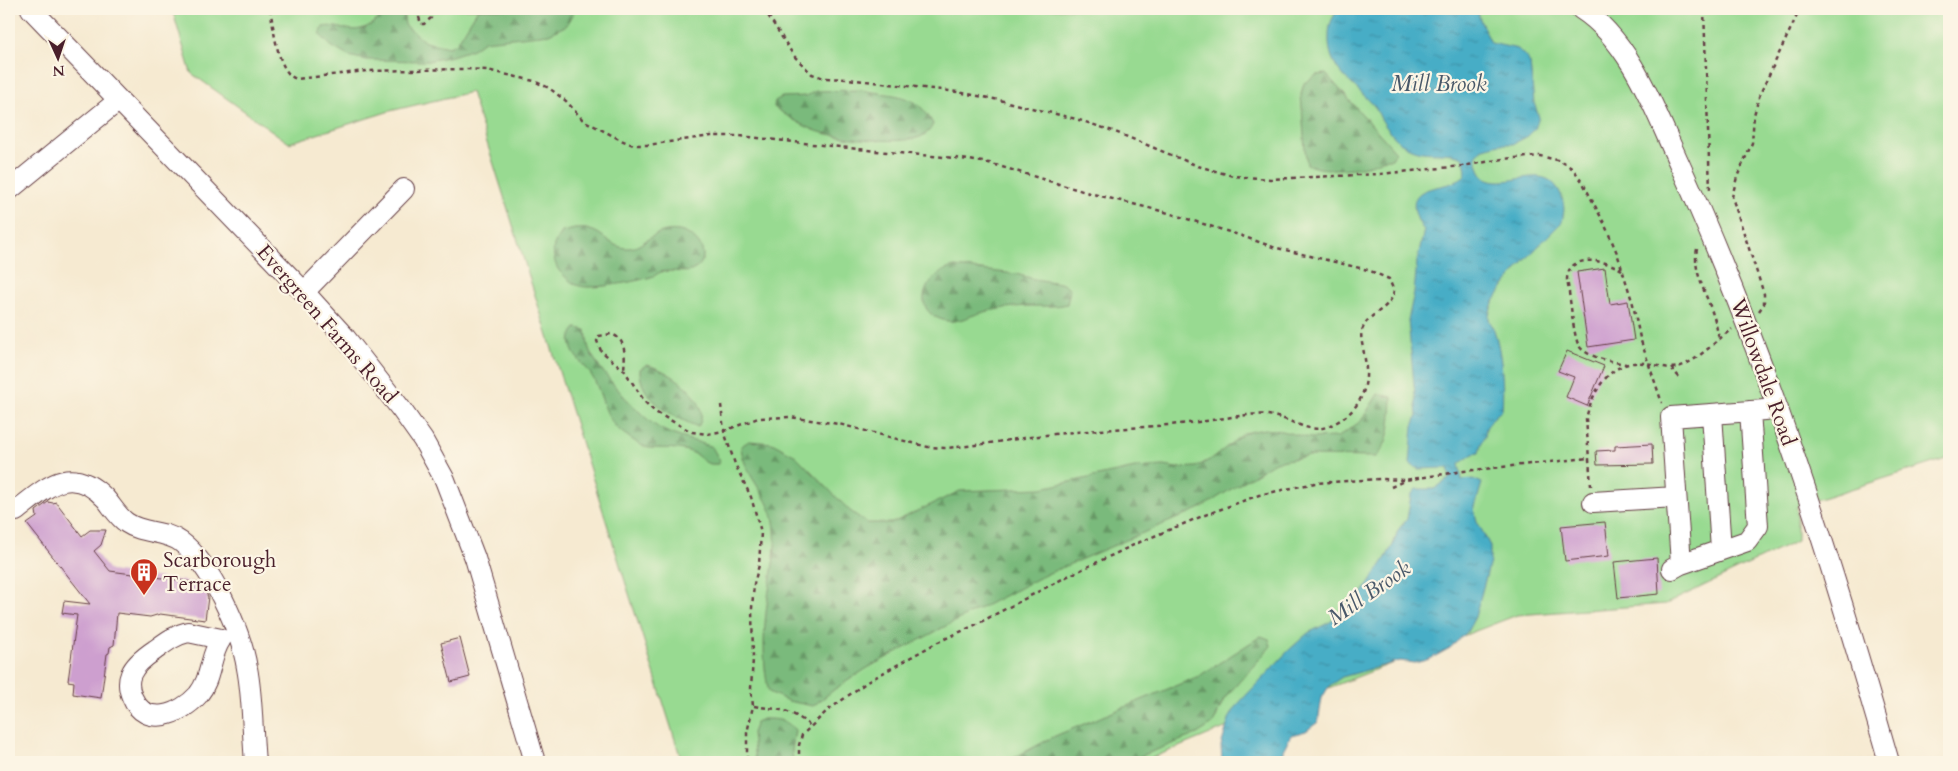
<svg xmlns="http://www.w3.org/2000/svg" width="1958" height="771" viewBox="0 0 1958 771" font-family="Cardo,serif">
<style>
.grass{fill:#98da91;stroke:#717c5e}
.forest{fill:url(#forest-firs);stroke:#626c53}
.water{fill:url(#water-ripples);stroke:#486678}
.building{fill:#cd9fcf}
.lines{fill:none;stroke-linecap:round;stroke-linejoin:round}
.minor-casing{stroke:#643d44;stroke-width:22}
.path{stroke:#643d44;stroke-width:2.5;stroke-dasharray:4 4;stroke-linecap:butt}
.minor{stroke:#fff;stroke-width:20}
.labels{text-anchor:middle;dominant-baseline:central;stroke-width:4.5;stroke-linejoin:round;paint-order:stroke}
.street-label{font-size:21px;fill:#4a1f2b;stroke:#fcf5e5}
.poi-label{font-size:21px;fill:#4a1f2b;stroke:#fcf5e5;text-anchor:start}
.water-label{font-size:22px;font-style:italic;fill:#495869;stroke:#fcf5e5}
</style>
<defs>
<pattern id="forest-firs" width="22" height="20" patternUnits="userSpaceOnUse" patternTransform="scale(1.25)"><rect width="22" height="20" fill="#7aba7b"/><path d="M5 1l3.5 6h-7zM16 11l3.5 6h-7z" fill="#669765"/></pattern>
<pattern id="water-ripples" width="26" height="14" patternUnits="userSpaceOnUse" patternTransform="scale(1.25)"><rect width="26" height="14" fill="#47adc6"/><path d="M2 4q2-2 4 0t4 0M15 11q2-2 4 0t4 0" fill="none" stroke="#3d8ca1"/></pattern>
</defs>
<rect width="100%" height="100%" fill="#fcf5e5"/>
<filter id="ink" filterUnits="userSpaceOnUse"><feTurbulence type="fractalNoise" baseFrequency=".02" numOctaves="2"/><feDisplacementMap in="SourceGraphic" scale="10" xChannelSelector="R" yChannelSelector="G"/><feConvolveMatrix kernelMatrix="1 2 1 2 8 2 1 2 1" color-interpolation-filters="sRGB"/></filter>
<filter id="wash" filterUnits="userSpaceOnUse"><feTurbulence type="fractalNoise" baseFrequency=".0096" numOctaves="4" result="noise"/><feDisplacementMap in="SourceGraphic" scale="20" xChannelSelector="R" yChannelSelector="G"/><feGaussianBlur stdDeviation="1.12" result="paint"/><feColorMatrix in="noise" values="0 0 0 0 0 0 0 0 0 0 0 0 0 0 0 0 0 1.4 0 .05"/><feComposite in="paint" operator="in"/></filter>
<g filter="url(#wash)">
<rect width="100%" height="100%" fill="#f6ead1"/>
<!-- grass -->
<path class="grass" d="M172,9H1949V458L1797,506V541L1666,604L1517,615L1220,730L1142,762H682L471,92L390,111L289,143L191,73Z"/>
<!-- forest -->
<path class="forest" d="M388,9H403L405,25L425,42L449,47L457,43L478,9H573V15L567,25L549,34L484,41L473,49L452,56L428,61L367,60L348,56L331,46L320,35L323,27C333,25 337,28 347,29C365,33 377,21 388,9Z
M1326,74L1396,152L1392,159C1378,159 1381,162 1370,165C1355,169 1320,172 1307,164L1305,150L1301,94L1304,83L1317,75Z
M862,90C894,97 916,91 933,124C930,131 927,134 920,137C900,145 834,138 814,130C799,124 787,116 774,107L775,101L782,97L806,96L816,91Z
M575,229C580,229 586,228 590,230C604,233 611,248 627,248C644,249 652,227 679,231C696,234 714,256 695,269C686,275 672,269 661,272C658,273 655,276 651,277C637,281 594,290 580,286C573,285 567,278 561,273C555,267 552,254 554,245C555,241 560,236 562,232Z
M955,267L1016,274L1034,279L1060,283L1067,286L1070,290L1067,304C1056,307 1044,306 1033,306C1016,306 996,309 980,313C967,317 955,324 943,320C907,309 928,271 955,267Z
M576,328L586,330C587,336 587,343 589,349C596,368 642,419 661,429C677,438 695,440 712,447L720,461L718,464C702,466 702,456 691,452C677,447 664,449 649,448C640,446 630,438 623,433C602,418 604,393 590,373C584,364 573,357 571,345C569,339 572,332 576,328Z
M646,365C669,369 714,400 698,427C674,417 638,399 640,369Z
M1378,394L1392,397C1391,416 1391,443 1376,457L1308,456L1275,462L1199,509L1047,574L946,626L869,667L835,689L813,706L788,701L769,692C761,660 764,622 769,590C772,567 778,544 774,521C768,493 743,475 741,446L749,441L772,443L796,456L849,510L867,523H892L960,491L1042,488L1135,468L1163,466L1177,468L1196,467L1213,458L1244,433L1264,429L1281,431L1310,438L1338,437L1361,421Z
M1261,636L1269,639L1271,646L1224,699L1213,724L1197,734L1126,762H1006L1055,736L1199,676Z
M763,719C777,719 786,719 795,730L792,751L793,762H755L752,733L756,722Z"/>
<!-- water -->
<path class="water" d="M1339,9L1477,10L1481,22L1491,43L1518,49L1526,57L1530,63L1534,103L1539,117L1535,129L1528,136L1513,144H1500L1483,148L1476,156C1477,164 1479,175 1488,179C1511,188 1542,163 1558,189C1565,200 1565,209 1562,222C1545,239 1486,297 1489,319C1490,323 1493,326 1494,330C1502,353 1504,385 1502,410L1492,419L1486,428L1485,437L1481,444L1479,453L1473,454L1459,464L1462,480L1473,479L1482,483L1474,510L1477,521L1490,546V562L1475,617L1467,632L1450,648L1430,659L1415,663L1400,661L1342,677L1329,686L1322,698L1318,722L1306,731L1291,735L1283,750V762H1222L1221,746L1229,719L1237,705L1289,650L1308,633L1330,622L1360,597L1385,559L1393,545L1398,530L1407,519L1411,495L1416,489H1434L1450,478L1448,468L1418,469L1410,464L1413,426L1417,416L1408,320L1414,293L1417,261L1424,230C1419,224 1417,219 1415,212C1408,182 1447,191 1464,177L1466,170L1463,157C1448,150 1427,156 1411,149C1398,144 1386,128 1380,117C1378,113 1377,110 1375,107C1355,83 1327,72 1329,36C1329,25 1332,17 1339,9Z"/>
<g id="blocks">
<!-- building -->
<path class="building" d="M1605,268L1610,304L1628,301L1634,340L1588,347L1577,272Z
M1567,351L1604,366L1587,406L1566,397L1574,377L1558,371Z
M1652,444L1653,464L1597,465L1596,451L1615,450V446Z
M48,502L53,503L56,502L82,536L90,530H106L101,545L94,551L110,571L200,583L199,590L205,591L208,597L205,620L160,614L150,617L117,613L114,645L110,647L109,653L107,654L101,698L73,694L74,682L68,681L77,615L62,613L64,601L90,604L27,524L37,517L36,511Z
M1605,522L1609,556L1565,561L1561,526Z
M1657,558L1659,594L1618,598L1614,562Z
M460,638L470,677L451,682L441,643Z"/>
</g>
</g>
<g filter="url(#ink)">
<use href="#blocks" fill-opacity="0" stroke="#643d44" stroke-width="1"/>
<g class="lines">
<!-- minor casing -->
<g class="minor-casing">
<path id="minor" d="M31,9L304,292L344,336L401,409L423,440L445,480L475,558L535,762
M1581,9C1631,41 1655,111 1679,163C1767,356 1831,559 1889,762
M9,190L119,100
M304,292L404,189
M1712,414L1721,550
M1593,502L1676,497
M16,511C46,488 70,462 105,498C112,506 118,517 127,523C143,534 165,530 181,542C211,564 241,631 247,668C253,699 252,731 255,762
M1681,564L1671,417L1778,409
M1672,569L1681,564L1747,541L1758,526L1750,411
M188,632L221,639C209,657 212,678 198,695C181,714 145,729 132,697C129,690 128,681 131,674C135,664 146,656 155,650C166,642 175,635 188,632Z"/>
</g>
<!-- path -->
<path class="path" d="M270,9C274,27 277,74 297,79L366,71L464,69L487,70L534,81L549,88L566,101L583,120L621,140L633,145H647L711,136H740L876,151L955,158L989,163L1089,193L1165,212L1242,236L1273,247L1368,270L1389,279L1394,291C1391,310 1369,312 1363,328C1359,336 1363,345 1364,354C1370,382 1364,407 1337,422C1312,437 1301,423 1277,417C1267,414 1257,414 1247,415C1230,417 1214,420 1198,422C1147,428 1096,429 1046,435C1012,439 978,446 944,448L928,447L839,424L789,417L758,418L724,431L707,434L692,432L655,412L645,402L624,370L601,351L597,341L599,336L611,334C627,339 625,356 624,370
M420,9L419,17L421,24H424L431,18V9
M764,9L794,56L812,74L824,78L848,79L958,92L999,100L1076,119L1113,131L1198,166L1233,176L1270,179L1380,174L1462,166L1503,159L1540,156L1561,161L1573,169L1582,181L1604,223L1617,253L1633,304L1640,338L1662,403
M1704,9L1710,190
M1697,249C1692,271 1707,294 1713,315C1716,322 1717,331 1719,338
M1622,270C1607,260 1567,252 1567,280C1570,293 1573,336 1579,346C1586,357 1613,362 1626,364
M1759,311L1764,304V294L1732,197L1737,177L1752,143L1754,115L1760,94L1800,9
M1671,368L1680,378
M721,405L724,431L735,464L751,497L761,532L759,565L754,584L752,608L753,659L751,688L753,706L747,733V762
M1591,486L1586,419C1592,391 1611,359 1644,363C1656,364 1666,370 1678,367C1698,361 1715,341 1732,329
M1391,487L1404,481
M754,706C783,711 787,707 812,727
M799,762V745L802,735L827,711L867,682L936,643L973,626L1068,576L1140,542L1205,515L1259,495L1315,483L1381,479L1405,480L1464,471L1588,458"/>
<!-- minor -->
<use href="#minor" class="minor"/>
</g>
</g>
<!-- icons -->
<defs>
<g id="building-pin" transform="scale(1.4375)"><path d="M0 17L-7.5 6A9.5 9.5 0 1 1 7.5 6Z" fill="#c8321e" stroke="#fcf5e5"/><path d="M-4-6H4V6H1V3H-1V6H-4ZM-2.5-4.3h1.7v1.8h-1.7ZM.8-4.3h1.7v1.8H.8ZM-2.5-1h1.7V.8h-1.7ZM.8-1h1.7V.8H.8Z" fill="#fff"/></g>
</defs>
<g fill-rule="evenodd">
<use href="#building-pin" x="144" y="572"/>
</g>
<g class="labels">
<!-- street labels -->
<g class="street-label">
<text transform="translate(327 324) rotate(49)">Evergreen Farms Road</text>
<text transform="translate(1763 372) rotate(70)">Willowdale Road</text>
</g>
<!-- poi labels -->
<g class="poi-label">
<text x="163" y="560">Scarborough<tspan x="163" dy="24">Terrace</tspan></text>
</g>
<!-- water labels -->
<g class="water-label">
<text x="1439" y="84">Mill Brook</text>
<text transform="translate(1369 593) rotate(-35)">Mill Brook</text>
</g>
</g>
<!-- margin -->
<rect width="1958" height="771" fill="none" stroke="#fcf5e5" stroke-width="30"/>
<!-- north arrow -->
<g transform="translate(58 58) rotate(177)" stroke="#fcf5e5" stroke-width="4" paint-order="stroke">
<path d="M0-4L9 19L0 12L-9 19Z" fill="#4a1f2b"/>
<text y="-8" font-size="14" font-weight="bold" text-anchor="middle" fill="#4a1f2b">N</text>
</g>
</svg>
